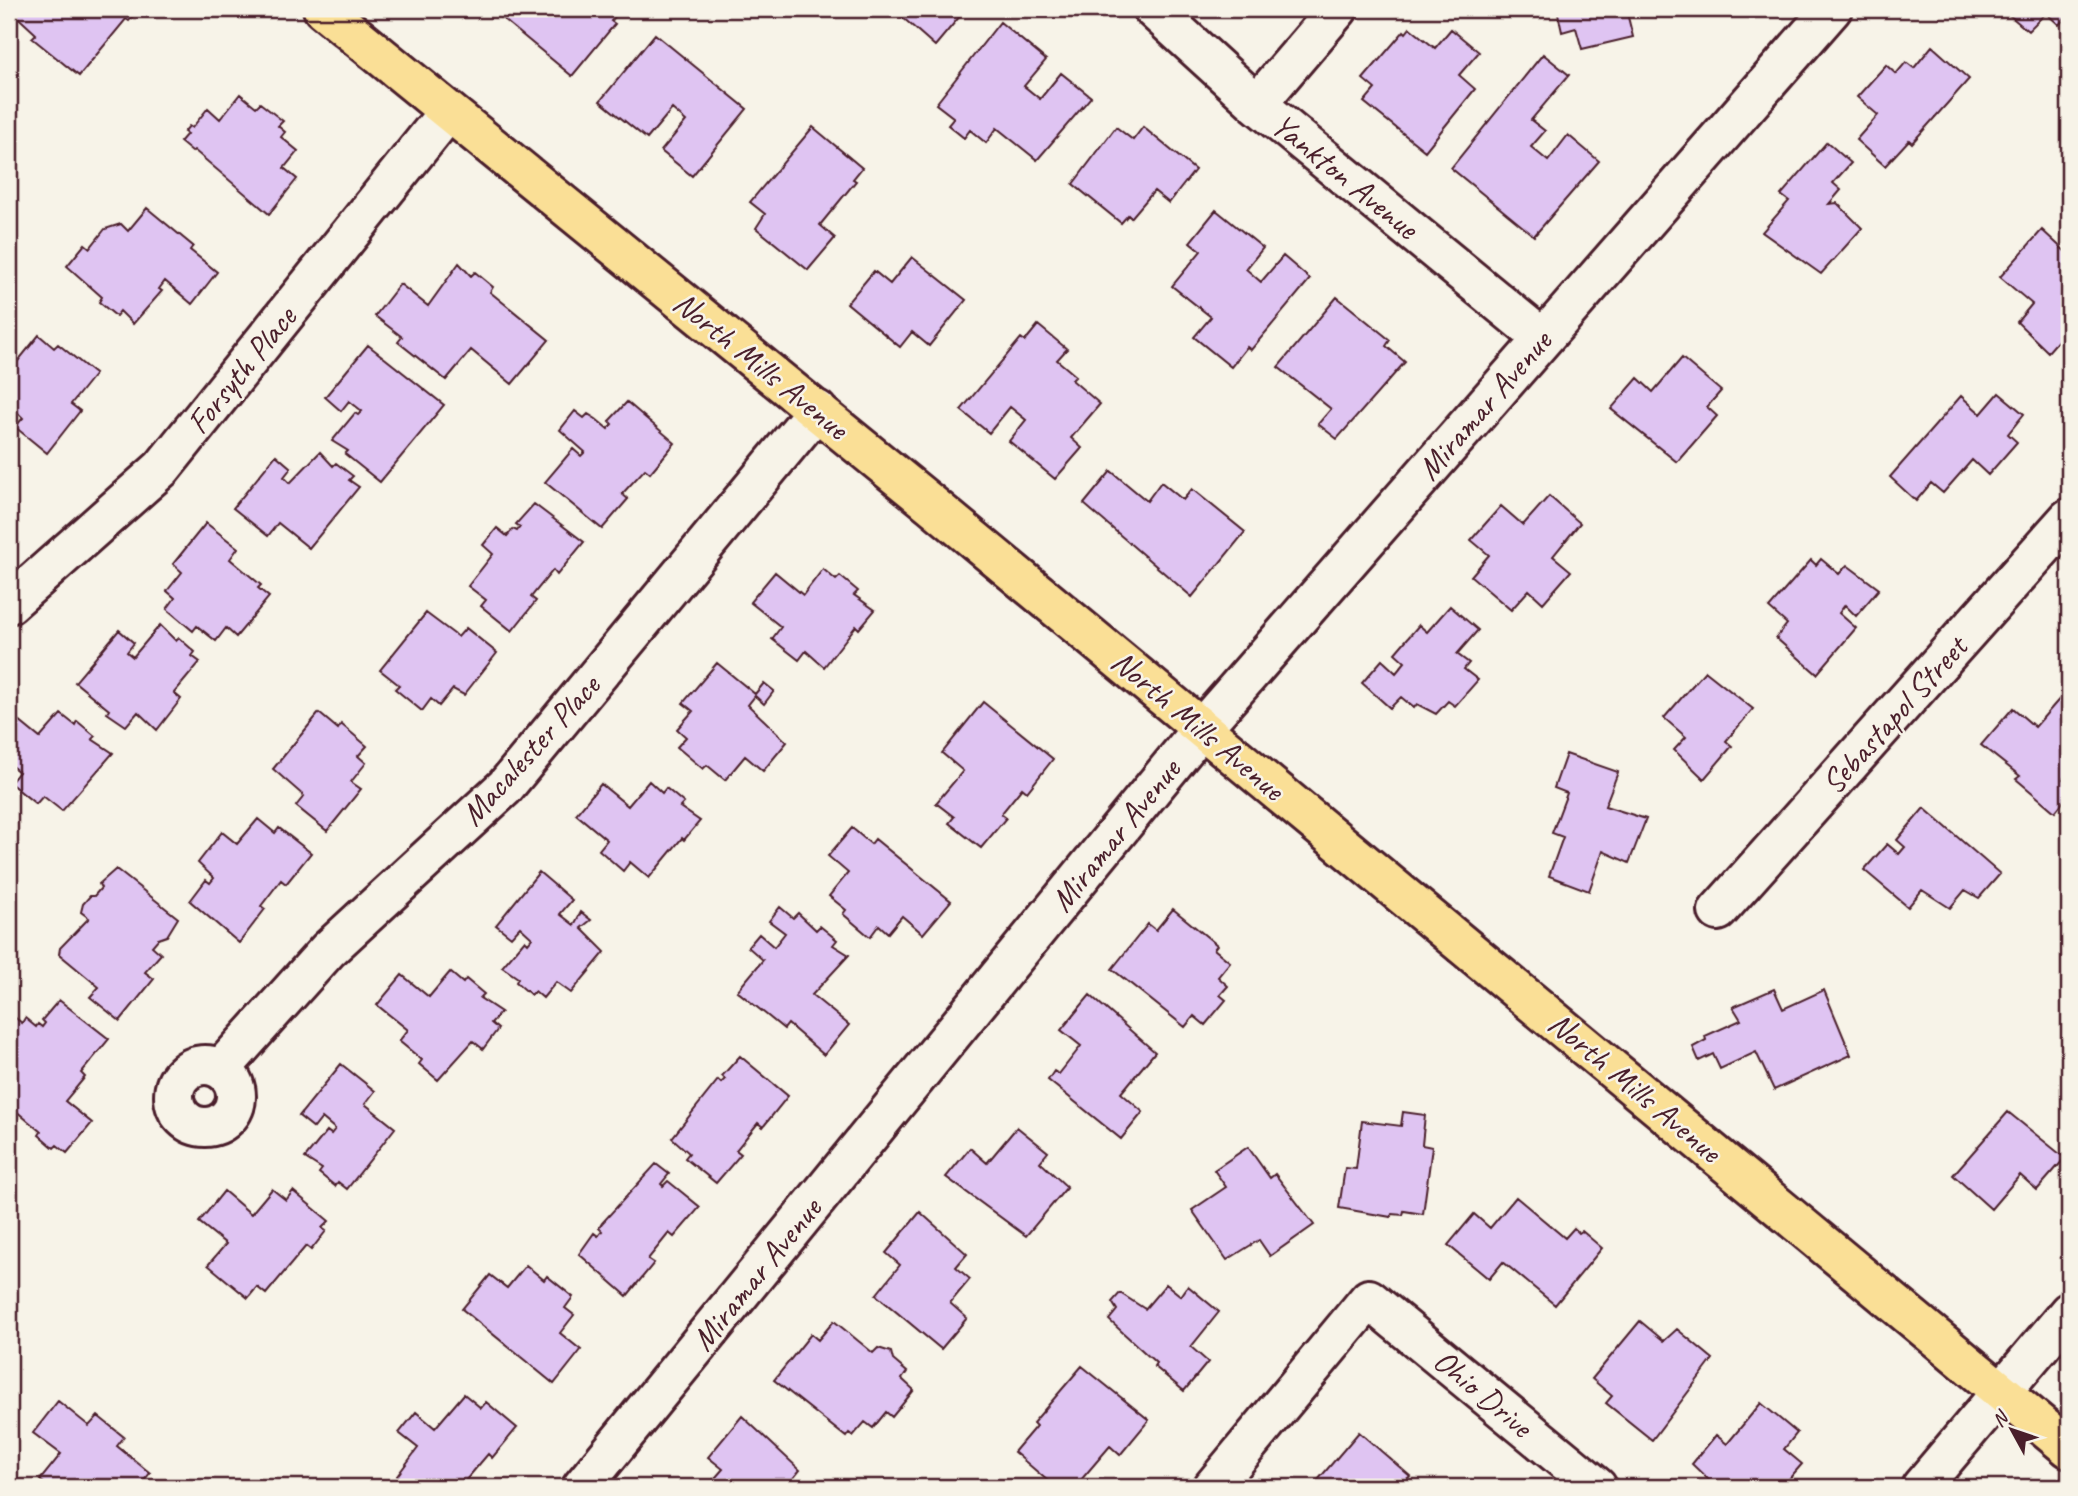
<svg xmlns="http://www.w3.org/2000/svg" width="2078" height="1496" viewBox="0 0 2078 1496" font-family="Caveat,sans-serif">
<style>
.building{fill:#dfc4f2;stroke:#4a1f2b;stroke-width:2}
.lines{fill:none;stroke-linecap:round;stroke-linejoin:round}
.minor-casing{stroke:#4a1f2b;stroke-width:44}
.major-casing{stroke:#4a1f2b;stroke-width:44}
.minor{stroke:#f7f3e8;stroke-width:38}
.major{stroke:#fadf96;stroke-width:38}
.labels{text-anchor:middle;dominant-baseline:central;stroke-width:5;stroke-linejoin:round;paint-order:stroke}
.street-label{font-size:33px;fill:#4a1f2b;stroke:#f7f3e8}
</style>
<rect width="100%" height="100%" fill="#f7f3e8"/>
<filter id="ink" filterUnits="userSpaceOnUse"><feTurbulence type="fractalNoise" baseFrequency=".0143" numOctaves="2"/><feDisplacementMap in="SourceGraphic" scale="14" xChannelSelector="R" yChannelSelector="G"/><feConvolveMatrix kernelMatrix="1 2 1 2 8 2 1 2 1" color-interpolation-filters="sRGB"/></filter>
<g filter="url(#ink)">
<!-- building -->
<path class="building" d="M9,9H139L129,21L126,19L79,76L32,38L36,34Z
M491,9H622L611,21L615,24L572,76Z
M893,9H966L935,46Z
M1557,9H1626L1633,37L1582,49L1576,28L1562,32Z
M2002,9H2069V13L2059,25L2046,13L2028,31Z
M1000,22L1046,60L1024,86L1040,99L1061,73L1091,97L1037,160L997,128L986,143L970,130L964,138L948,125L954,118L936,104Z
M1410,28L1435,48L1451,29L1479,52L1459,75L1475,89L1425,151L1364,102L1375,89L1363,79L1404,31L1406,33Z
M655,34L747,109L692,176L661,151L686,121L672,109L647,139L600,101Z
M1932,46L1969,79L1912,143L1909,140L1885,166L1856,140L1878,115L1857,97L1886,65L1896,74L1906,62L1914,68Z
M1543,54L1569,75L1531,120L1545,131L1531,147L1548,161L1568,135L1599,161L1534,236L1451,168Z
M240,94L256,107L260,103L283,121L278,126L285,132L281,137L298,151L284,168L297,179L269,214L194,150L192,152L180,142L187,134L184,132L189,126L192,128L208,108L220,119Z
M813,127L862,168L853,179L856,181L820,225L835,238L808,270L756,228L765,214L750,202Z
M1116,127L1133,140L1143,127L1195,170L1169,203L1154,191L1131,218L1128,215L1121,223L1073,184Z
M1827,142L1851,163L1833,183L1841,190L1829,204L1837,203L1862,228L1821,274L1762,232L1789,201L1781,195Z
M147,208L193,246L190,250L217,272L192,304L165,281L159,289L162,291L133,324L120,311L116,316L99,302L102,297L67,266L85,244L90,248L105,229L121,224L128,231Z
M1216,210L1263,248L1246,269L1261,282L1283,256L1310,279L1251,350L1247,347L1231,367L1194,337L1211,317L1172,286L1201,251L1190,242Z
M2042,230L2069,255V328L2048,352L2017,322L2032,304L2000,277Z
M912,257L966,300L929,346L912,332L900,347L847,303L874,271L890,284Z
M459,263L471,276L475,272L493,287L490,292L549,340L512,384L471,350L446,380L398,342L402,337L375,316L400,284L428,306Z
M1337,297L1390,340L1386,346L1405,362L1337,439L1318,424L1331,409L1278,367Z
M1038,325L1067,349L1057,360L1076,376L1072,380L1100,404L1071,438L1082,448L1055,479L1009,441L1026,420L1010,407L989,433L961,410L1021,338L1025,341Z
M39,335L54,348L58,344L95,374L71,404L80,411L47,453L15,427L23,418L9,404V372Z
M368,345L444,405L380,482L345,454L348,451L332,441L355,413L358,415L362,411L349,401L341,411L325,397Z
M1682,358L1721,391L1707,407L1717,416L1677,462L1611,409L1638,378L1653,392Z
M1999,393L2024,414L2008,434L2017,442L1988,475L1972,460L1943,493L1931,483L1916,501L1890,477L1961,396L1981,414Z
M627,402L675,443L650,473L645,469L622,494L628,499L602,529L545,482L573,449L581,456L585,452L560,430L575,411L584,418L588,414L596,419L608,429L612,424L609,421Z
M320,452L333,466L336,463L353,476L349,480L359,487L309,548L278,523L268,536L233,508L276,455L291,468L284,477L290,483Z
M1111,471L1147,501L1161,482L1183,500L1192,489L1245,532L1192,597L1084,504Z
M1549,496L1580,523L1553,556L1571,571L1543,603L1529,590L1511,610L1471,576L1489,555L1471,540L1501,506L1523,525Z
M534,504L584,542L557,575L553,570L531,597L536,601L512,631L481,606L486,600L468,586L493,554L483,545L497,528L507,536L513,529L517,531L520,527L516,524Z
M206,523L238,548L230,559L261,585L258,588L269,597L236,637L226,628L216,641L197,626L193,631L167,609L175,598L167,591L182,572L173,564Z
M1821,559L1839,574L1847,565L1879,589L1856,616L1845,605L1839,613L1856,628L1817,674L1776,638L1787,624L1769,608L1811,560L1816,565Z
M823,569L836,580L840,576L858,591L854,595L875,610L859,629L856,626L824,667L806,651L799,660L772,639L781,627L750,602L775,572L803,595Z
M1450,606L1478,630L1457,654L1469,663L1464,669L1478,680L1455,706L1448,701L1436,714L1417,704L1414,708L1401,697L1390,708L1362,683L1382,660L1396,673L1405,662L1395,653L1419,625L1427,632Z
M426,613L458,637L466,628L497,653L464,695L453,689L439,706L431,699L422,711L395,689L399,685L380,670Z
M160,625L176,641L179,638L195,652L192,656L200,662L174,693L181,699L157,730L138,712L126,726L107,713L109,710L75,682L119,630L134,643L127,652L133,657Z
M717,663L755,694L764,683L774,691L764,704L755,696L748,705L787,742L763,771L745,756L725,780L707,765L703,769L677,747L686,737L677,729L693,711L683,703Z
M1705,671L1753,709L1726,741L1732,746L1704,779L1674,750L1686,737L1664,718Z
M2062,696L2069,702V753L2066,757L2069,760V772L2063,779L2069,785V795L2055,812L2016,779L2020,776L1981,745L2013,708L2035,727Z
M983,702L1053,759L1027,792L1022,788L1001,814L1006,818L981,848L949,823L954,817L936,803L963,771L942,753Z
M319,713L338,729L341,724L367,746L358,756L366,763L351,782L361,789L327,831L296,806L304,796L273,769Z
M61,714L75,725L77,721L95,736L92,739L113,753L62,811L43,796L36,804L10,783L19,772L9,764V722L13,716L40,738Z
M1566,754L1618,772L1605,806L1646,819L1629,863L1603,851L1589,891L1549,876L1563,837L1552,833L1567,793L1554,788Z
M649,781L662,793L666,788L684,803L680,807L700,821L684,840L682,838L649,878L630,862L623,871L599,850L607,840L576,814L601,784L628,806Z
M1924,808L2000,874L1979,898L1965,890L1950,908L1922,890L1908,907L1864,870L1887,844L1899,854L1905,847L1897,840Z
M258,819L275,833L279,828L311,853L286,884L281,880L261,906L265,909L239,943L190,901L206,880L210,883L214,878L198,863L222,832L237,844Z
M852,828L871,844L875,839L951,901L923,934L902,916L888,933L879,925L870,937L843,914L846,910L829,896L848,873L828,856Z
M116,869L178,918L167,936L158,939L152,946L161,954L145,972L154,979L120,1021L90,997L99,987L59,954L60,948L89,918L81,912L83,904L90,896H94L101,888L99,884Z
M539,872L572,900L560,914L574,925L581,912L591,920L581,928L605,952L571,993L556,982L543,998L535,991L531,995L516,982L518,978L502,967L525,940L528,943L532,938L520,927L511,937L496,925Z
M780,907L793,918L798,913L816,930L820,926L837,940L833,945L849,955L812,995L849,1025L824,1055L788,1024L784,1029L737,991L763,960L748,947L759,934L774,947L785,933L769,921Z
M1173,909L1217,945L1214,949L1230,962L1218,977L1228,986L1220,995L1226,1000L1205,1025L1194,1016L1185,1027L1112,969L1148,924L1156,930Z
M450,972L463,983L466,979L484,994L480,998L501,1012L491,1023L498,1029L483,1049L473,1041L438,1080L419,1064L422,1060L399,1041L408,1030L377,1005L402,975L429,997Z
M1774,989L1783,1009L1824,990L1851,1055L1774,1090L1756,1052L1720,1069L1713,1054L1699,1061L1693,1047L1706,1040L1705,1036L1741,1020L1733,1007Z
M1090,995L1155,1052L1121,1093L1143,1112L1121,1139L1048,1080L1054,1071L1059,1074L1081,1046L1061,1030Z
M59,1000L109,1039L81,1073L85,1077L65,1101L92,1123L67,1153L57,1145L54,1148L39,1135L41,1132L9,1105V1013L22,1023L25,1018L36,1027L38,1024L42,1027L45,1023L42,1020Z
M740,1056L788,1096L763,1127L758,1123L736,1150L741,1154L716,1183L685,1158L689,1153L672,1138L718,1080L721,1083L725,1079L722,1076Z
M341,1064L375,1091L365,1104L395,1128L347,1189L338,1182L335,1186L319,1173L322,1169L305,1158L327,1131L331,1134L335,1129L322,1118L314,1128L299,1116Z
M1403,1112L1425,1115L1422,1145L1432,1147L1423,1214L1404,1211L1403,1215L1392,1214L1391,1217L1339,1208L1345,1168L1356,1169L1362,1121L1401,1126Z
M2008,1112L2065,1158L2037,1190L2020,1175L1991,1209L1953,1175Z
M1017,1127L1048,1152L1040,1162L1067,1187L1026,1236L946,1177L970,1148L987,1163Z
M1248,1147L1270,1178L1275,1174L1314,1225L1270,1256L1259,1240L1227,1260L1192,1210L1226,1187L1214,1170Z
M656,1164L669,1174L661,1184L663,1186L668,1181L700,1207L674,1237L669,1233L648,1259L654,1263L627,1296L579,1254L594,1233L598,1236L602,1231L599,1228L602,1223Z
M272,1189L286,1200L293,1191L329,1221L322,1228L326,1231L311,1250L306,1246L266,1294L257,1287L248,1298L208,1265L226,1244L199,1222L224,1191L251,1214Z
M1516,1197L1565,1238L1574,1228L1579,1233L1582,1231L1602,1248L1555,1305L1503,1262L1489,1279L1448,1245L1474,1214L1490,1228Z
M920,1212L967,1254L956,1267L970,1279L950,1303L967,1318L941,1349L876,1295L900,1265L886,1253Z
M526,1265L544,1280L547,1276L573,1297L565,1308L574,1315L560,1333L581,1350L554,1384L462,1309L490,1275L507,1288Z
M1166,1284L1181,1296L1188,1286L1219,1312L1191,1347L1208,1362L1184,1391L1154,1366L1156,1363L1109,1320L1117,1310L1112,1302L1120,1293L1145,1309Z
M834,1321L873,1353L878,1348L891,1352L893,1360L907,1372L902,1379L914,1390L892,1417L886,1412L873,1428L865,1422L853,1436L849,1433L846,1437L774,1380L811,1334L818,1340Z
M1640,1321L1664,1341L1677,1329L1713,1359L1652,1440L1606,1403L1612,1396L1592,1379Z
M1082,1366L1149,1420L1120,1455L1110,1446L1075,1487H1055L1014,1452L1036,1426L1033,1423Z
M464,1394L481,1408L486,1402L517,1428L492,1458L488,1454L466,1480L472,1485L470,1487H411L397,1476L418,1448L399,1433L416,1412L435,1428Z
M58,1401L89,1426L98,1416L124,1437L117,1446L150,1473L139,1487H49L40,1480L61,1454L33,1433Z
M1761,1403L1797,1433L1784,1449L1802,1464L1782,1487H1716L1692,1464L1716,1435L1727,1444Z
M742,1416L800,1470L791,1481L797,1487H707L723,1469L708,1457Z
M1359,1432L1410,1476L1400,1487H1312Z"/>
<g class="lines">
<!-- minor casing -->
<g class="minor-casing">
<path id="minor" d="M1153,9L1257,104L1542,338
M1257,104L1338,9
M9,604L162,468L448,112
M1718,911L2069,518
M174 1096a31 31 0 1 1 62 0a31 31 0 1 1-62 0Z
M221,1069L328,950L505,787L817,410
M582,1487L1202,728L1832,9
M1213,1487L1369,1299L1597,1487
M1921,1487L2069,1312"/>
</g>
<!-- major casing -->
<g class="major-casing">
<path id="major" d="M323,9L931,504L2069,1448"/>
</g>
<!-- minor -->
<use href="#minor" class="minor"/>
<!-- major -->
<use href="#major" class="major"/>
</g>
</g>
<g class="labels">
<!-- street labels -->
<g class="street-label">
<text transform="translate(1345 176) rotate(39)">Yankton Avenue</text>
<text transform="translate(761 365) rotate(39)">North Mills Avenue</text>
<text transform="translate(241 370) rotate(-51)">Forsyth Place</text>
<text transform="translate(1484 405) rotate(-49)">Miramar Avenue</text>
<text transform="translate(1894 715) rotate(-48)">Sebastapol Street</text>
<text transform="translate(1198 725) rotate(40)">North Mills Avenue</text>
<text transform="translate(530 750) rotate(-48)">Macalester Place</text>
<text transform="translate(1115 835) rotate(-51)">Miramar Avenue</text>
<text transform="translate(1635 1087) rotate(40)">North Mills Avenue</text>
<text transform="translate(756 1274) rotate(-51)">Miramar Avenue</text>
<text transform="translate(1483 1393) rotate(40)">Ohio Drive</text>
</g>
</g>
<!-- margin -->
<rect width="2078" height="1496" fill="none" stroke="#f7f3e8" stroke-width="35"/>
<rect x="18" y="18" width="2043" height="1461" fill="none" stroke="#4a1f2b" stroke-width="2.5" filter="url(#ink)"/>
<!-- north arrow -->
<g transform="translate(2012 1430) rotate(310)" stroke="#f7f3e8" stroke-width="5" paint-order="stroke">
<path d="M0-5L12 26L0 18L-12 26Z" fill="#4a1f2b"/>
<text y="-10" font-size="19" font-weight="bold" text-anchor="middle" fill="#4a1f2b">N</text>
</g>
</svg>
